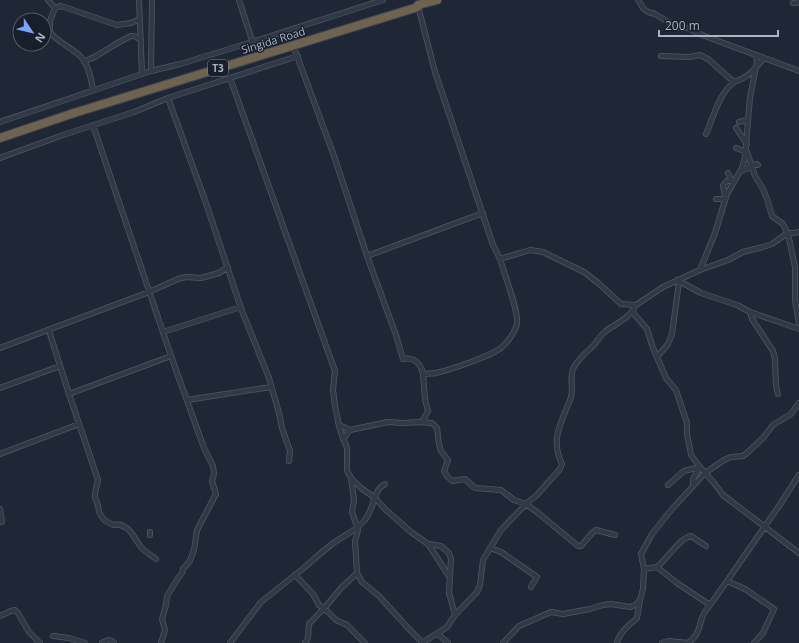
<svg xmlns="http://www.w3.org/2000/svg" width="799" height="643" viewBox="0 0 799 643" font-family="'Open Sans',sans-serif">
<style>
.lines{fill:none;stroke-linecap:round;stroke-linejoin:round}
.street-casing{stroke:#505665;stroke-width:6}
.highway-casing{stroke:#3d4351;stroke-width:10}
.street{stroke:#323946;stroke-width:4.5}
.highway{stroke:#6d634f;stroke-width:8}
.labels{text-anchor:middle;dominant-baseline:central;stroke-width:3;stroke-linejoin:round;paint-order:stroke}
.shield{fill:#181e2b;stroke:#808696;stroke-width:1}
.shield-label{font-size:10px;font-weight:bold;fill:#acb3c4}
.street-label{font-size:11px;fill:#acb3c4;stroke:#181e2b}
</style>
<rect width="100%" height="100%" fill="#1f2736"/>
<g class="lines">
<!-- street casing -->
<g class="street-casing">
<path id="street" d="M48,0L55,8
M139,0L142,74
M239,0L257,56
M638,0L643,8L648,12L655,14L678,28H688L702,35L799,71
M793,3H797L799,0
M418,6L435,72L493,245L500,259L530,250L543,252L584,272L597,282L621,304L636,305L663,287L700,270L728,260L743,252L763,247L772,244L786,234L799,232
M55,8L50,21V32C58,43 73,48 82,58C89,67 91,79 93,90
M55,8L60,6L64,7L117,25L131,23L140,19
M293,45L334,156L367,256L396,335L403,359C413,357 421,363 423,374C427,373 432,374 436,373C449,370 492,356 502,347C508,342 515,332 517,324C519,312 504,273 500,259
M661,56L689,57L700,55L708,59L734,82C749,77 754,70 764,58
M84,62C88,59 92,59 96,56C108,49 118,42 131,36H134L141,40
M151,71L152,0
M230,78L335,371L333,390L335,406L340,430L347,448V471L351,478L361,488L375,498L386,510L411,532L428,544L441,546L449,553L451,559L449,593L455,615
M168,98L206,203L242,311L269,378L279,413L282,428L290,451L289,461
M0,122L151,71L180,64L252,42L383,0
M739,122L748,120
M93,125L171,356L204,448L213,466L214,474L212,481L216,494L197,530L194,550L190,561L183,569L182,573L178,578L167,596L166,605L162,619L165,630L161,643
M736,128L747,144
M706,134C714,116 718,95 734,82
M736,148L747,152L755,176L763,189L767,199L772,216L783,224L788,234L795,267V300L799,323
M0,158L63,135L134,112L168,98L298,56
M740,171L752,167L756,164L758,165
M728,173L731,180
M725,197L723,185L727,181L735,180
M716,199H725
M367,256L483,213
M700,270L715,233L727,194L742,168L745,157L750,97L757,62L756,55
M677,280L701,293L737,305L750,312L799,329
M633,310L634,314L647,329L653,348L666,378L676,390L687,423V434L691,455L700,467L693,479V485
M750,312L752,319L773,351L775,359L776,386L778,394
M49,331L69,394L98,480L95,493V498L98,505L99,512L104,520L113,525C129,522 133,537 141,547C145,552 151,555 156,559
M163,332L241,307
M0,348L149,292L178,279L186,277L201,278L219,273L228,267
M657,357L668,344L672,334L679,282
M0,388L60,366
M69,394L171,356
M187,400L271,387
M420,422L432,423L437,428L439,444L441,451L448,460L444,471L447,476L452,481L465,479L475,488L501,490L514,500L526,504L537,512L578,546H581L593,532L596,530L615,535
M338,423L341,426L350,430L388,422L402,423L420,422L424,419L428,411L425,399L423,374
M343,439L350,430
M0,454L79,424
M351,478L354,500L352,512L358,530L355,541L357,573L362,582L379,596L409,629L423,643
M668,485L684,471L700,467L714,483L723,495L799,553
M0,509L2,522
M150,535V532
M428,544L449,576
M490,548L501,552L537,577L531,587
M657,567C668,558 679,539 691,536L706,546
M644,569L657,567L677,583L710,605L727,581L745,589L774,609L763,633L754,643
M727,581L779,506L799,475
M0,616L11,611L15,610L18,613L29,632L40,643
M438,634L448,643
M53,636L69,638L85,643
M102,643L108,640L112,641L114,643
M230,643L261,602L295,575
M305,643L308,638L309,624L327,605L341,588L357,573
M365,643L347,625L336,620L327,611L319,605L313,594L295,575C308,565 319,554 331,545C341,537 357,530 364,521C374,511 373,489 385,484
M422,643L447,627L455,615L477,592L480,585L483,560L501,530L528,502L537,495L560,469L562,464C550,440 561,423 570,400C575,390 568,377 574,367C579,358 587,352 594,345C598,340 601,334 606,331C618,322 629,319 636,305
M503,643L519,626L551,612L563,614L590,609L603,605L611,604L630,607L635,605L640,600L643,589L644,569L641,554L652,534L672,509L705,473L724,460L731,457L743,456L747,453L763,438L773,425L791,414L799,403
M617,643C619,632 630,625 637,618L640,600
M662,643L668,641L688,643C699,635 698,630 702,618C703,614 707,609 710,605"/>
</g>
<!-- highway casing -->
<g class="highway-casing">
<path id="highway" d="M0,138L74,113L418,7V5L437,0"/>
</g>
<!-- street -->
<use href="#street" class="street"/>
<!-- highway -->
<use href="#highway" class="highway"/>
</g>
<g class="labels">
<!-- shield labels -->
<rect class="shield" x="208" y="60" width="20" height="16" rx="3"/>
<g class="shield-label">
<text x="218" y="68">T3</text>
</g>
<!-- street labels -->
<g class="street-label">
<text transform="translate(273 40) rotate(-17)">Singida Road</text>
</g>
</g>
<!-- north arrow -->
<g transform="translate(32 32) rotate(125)"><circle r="19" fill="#181e2b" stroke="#535a68"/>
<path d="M0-3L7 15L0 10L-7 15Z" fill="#7ba2f9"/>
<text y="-6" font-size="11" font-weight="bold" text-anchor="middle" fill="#acb3c4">N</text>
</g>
<!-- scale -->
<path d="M659 30v6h119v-6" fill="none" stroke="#acb3c4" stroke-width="2"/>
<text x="665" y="30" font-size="12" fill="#acb3c4" stroke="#181e2b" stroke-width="3" paint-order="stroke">200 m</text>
</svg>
